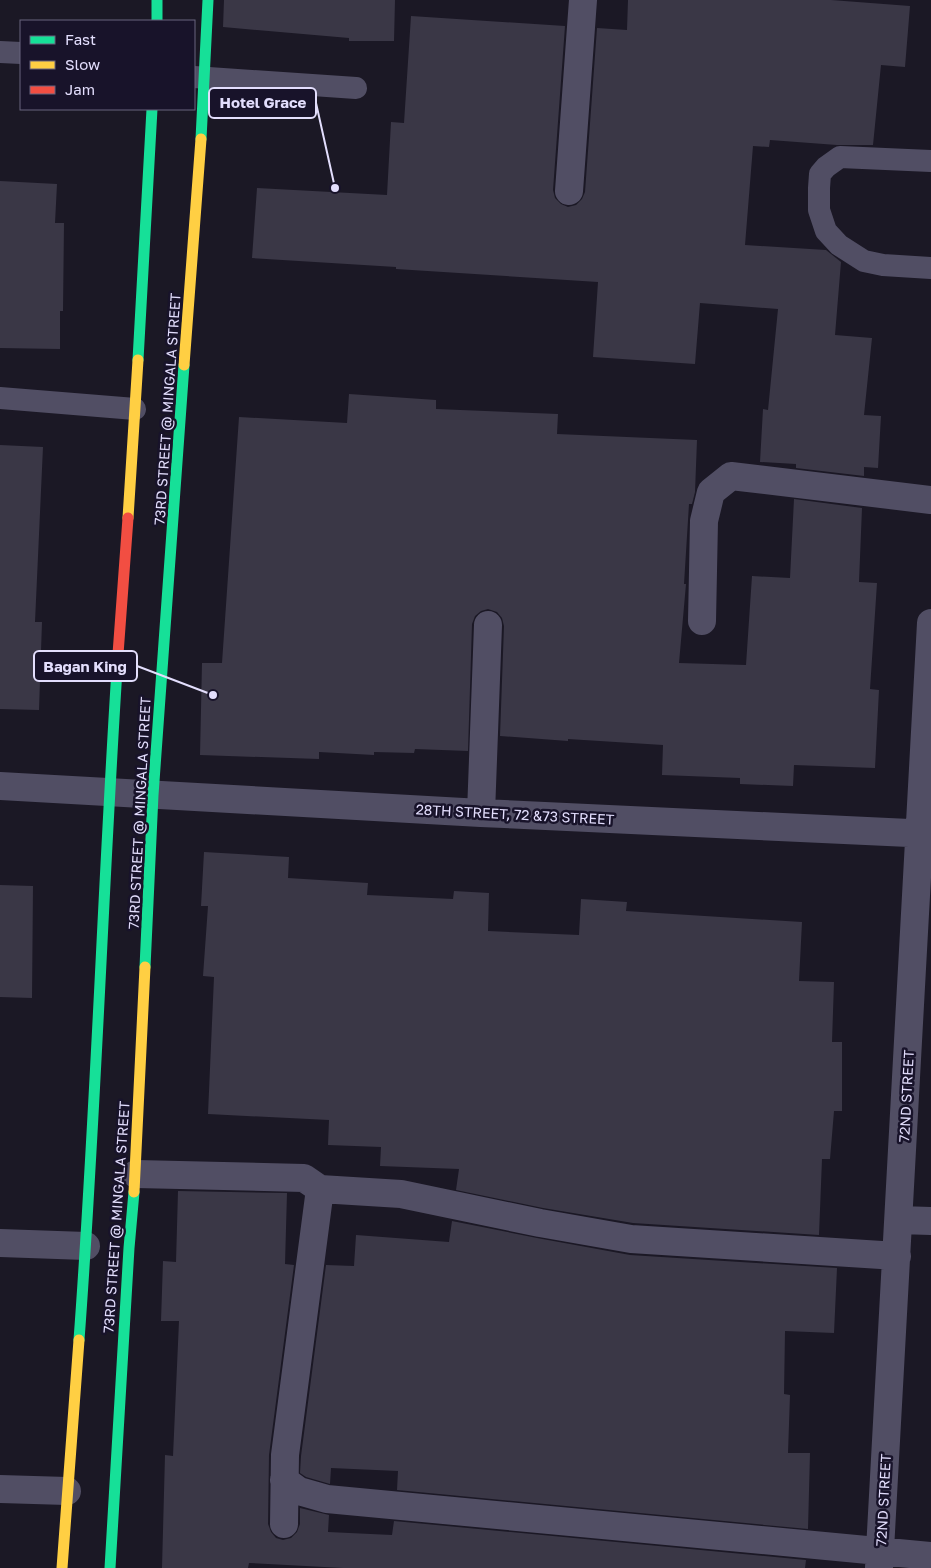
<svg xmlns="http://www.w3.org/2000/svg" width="931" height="1568" viewBox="0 0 931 1568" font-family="'Golos Text',sans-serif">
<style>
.building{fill:#3a3746}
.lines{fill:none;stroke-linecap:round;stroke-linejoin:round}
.lane{stroke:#514e64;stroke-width:22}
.street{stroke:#514e64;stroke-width:28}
.fast{stroke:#16e098;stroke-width:11}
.slow{stroke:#ffcf43;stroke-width:11}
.jam{stroke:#f24e42;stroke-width:11}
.labels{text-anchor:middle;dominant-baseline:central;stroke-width:5;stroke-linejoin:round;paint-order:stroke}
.street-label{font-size:14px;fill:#e3defd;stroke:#18132a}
.leader{fill:none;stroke:#e3defd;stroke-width:2}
.callout-dot{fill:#e3defd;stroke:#18132a;stroke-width:2}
.callout{fill:#18132a;stroke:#e3defd;stroke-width:2}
.callout-label{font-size:15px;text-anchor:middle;font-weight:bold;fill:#e3defd}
</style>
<rect width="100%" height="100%" fill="#1b1825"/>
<!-- building -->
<path class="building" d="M224,0H395L394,41H349V38L223,27Z
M628,0H831L910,6L905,67L881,65L873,145H837L770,140L769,147L753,146L745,245L826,250L841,262L835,335L872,338L864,415L881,416L878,468L864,467V476L796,468V464L760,462L763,409L768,410L778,309L700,303L695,364L593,357L598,282L396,269V267L252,258L257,188L387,195L391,122L404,123L411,16L565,26L553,190L555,198L561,204L568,207L576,205L582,199L585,192L597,28L627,30Z
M0,181L57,184L55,223H64L63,311H60V349L0,348Z
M349,394L436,400V409L558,414L557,434L697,440L695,492L692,504H689L684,584H686L679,663L746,665L752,576L790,578L794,499L862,508L859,582L877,583L870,689L879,690L875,768L794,765L793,786L740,784V778L662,775L663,745L568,739V741L500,736L504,626L502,618L497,612L488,609L481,611L475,616L472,624L468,751L415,749L414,753L374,752V755L319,752V759L200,755L202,663H222L239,417L347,423Z
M0,445L43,447L35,622H42L39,710L0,709Z
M204,852L289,857L288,878L368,883L367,895L453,899L454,891L489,893L488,931L579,935L581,899L627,902L626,911L802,922L799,981L834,982L832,1042H842V1111H834L830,1159H822L819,1235L633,1223L543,1208L456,1190L459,1169L380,1166L381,1147L328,1145L329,1120L208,1114L214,977L203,976L208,906H201Z
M0,885L33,886L32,998L0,997Z
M178,1191L287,1193L285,1264L294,1265L269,1455L268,1524L271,1532L276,1538L283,1540L291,1538L297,1532L300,1524V1508L329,1515L328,1532L392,1535L394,1521L806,1560L805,1568H343L249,1563L248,1568H162L165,1455L173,1456L179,1321H161L163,1261L176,1262Z
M452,1221L537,1238L630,1255L837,1268L834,1333L785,1331L784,1394L790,1395L788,1453H810L808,1529L397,1490L398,1471L331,1468L330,1484L306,1477L300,1473L301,1456L326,1265L354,1266L356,1235L449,1242Z"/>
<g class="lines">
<!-- lane -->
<path class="lane" d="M0,52L21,53
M194,77L356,88
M931,161L840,157L826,167L820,174L819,188V210L826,231L839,245L864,261L883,265L931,268
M0,398L135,409"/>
<!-- street -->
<path class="street" d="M569,191L583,0
M702,621L704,521L711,492L731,476L931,500
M0,786L481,813L931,834
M481,813L488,625
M136,1174L304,1178L320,1189L401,1194L540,1223L631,1239L897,1256
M899,1220L931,1221
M0,1243L86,1246
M284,1480L299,1491L327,1499L931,1556
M0,1489L67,1491
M284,1524L285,1455L320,1189
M879,1568L931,623"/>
<!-- fast -->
<path class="fast" d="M157,0V21
M201,139L208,0
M138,360L152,109
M145,967L153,795L184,365
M79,1340C96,1112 103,883 118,654
M110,1568L129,1248L134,1192"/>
<!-- slow -->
<path class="slow" d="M184,365L201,139
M128,518L138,360
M134,1192L145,967
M62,1568L79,1340"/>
<!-- jam -->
<path class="jam" d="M118,654L128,518"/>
</g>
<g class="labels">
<!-- street labels -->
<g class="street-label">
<text transform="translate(167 409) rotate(-86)">73RD STREET @ MINGALA STREET</text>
<text transform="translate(139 813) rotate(-87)">73RD STREET @ MINGALA STREET</text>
<text transform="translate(515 814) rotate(3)">28TH STREET, 72 &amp;73 STREET</text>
<text transform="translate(906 1096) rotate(-87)">72ND STREET</text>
<text transform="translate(116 1217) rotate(-86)">73RD STREET @ MINGALA STREET</text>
<text transform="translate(883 1500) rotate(-87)">72ND STREET</text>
</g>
</g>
<!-- callouts -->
<path class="leader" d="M335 188L316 103M213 695L137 666"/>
<g class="callout-dot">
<circle cx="335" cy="188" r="5"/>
<circle cx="213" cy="695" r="5"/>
</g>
<g class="callout">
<rect x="209" y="88" width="107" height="30" rx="5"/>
<rect x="34" y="651" width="103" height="30" rx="5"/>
</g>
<g class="callout-label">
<text x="263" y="108">Hotel Grace</text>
<text x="85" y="672">Bagan King</text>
</g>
<!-- legend -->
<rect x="20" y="20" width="175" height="90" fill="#18132a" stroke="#69647e"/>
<rect x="30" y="36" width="25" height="8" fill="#16e098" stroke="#69647e"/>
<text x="65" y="45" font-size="15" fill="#e3defd">Fast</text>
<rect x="30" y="61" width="25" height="8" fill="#ffcf43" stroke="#69647e"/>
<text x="65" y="70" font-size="15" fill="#e3defd">Slow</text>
<rect x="30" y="86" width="25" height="8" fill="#f24e42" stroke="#69647e"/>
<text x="65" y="95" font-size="15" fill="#e3defd">Jam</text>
</svg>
